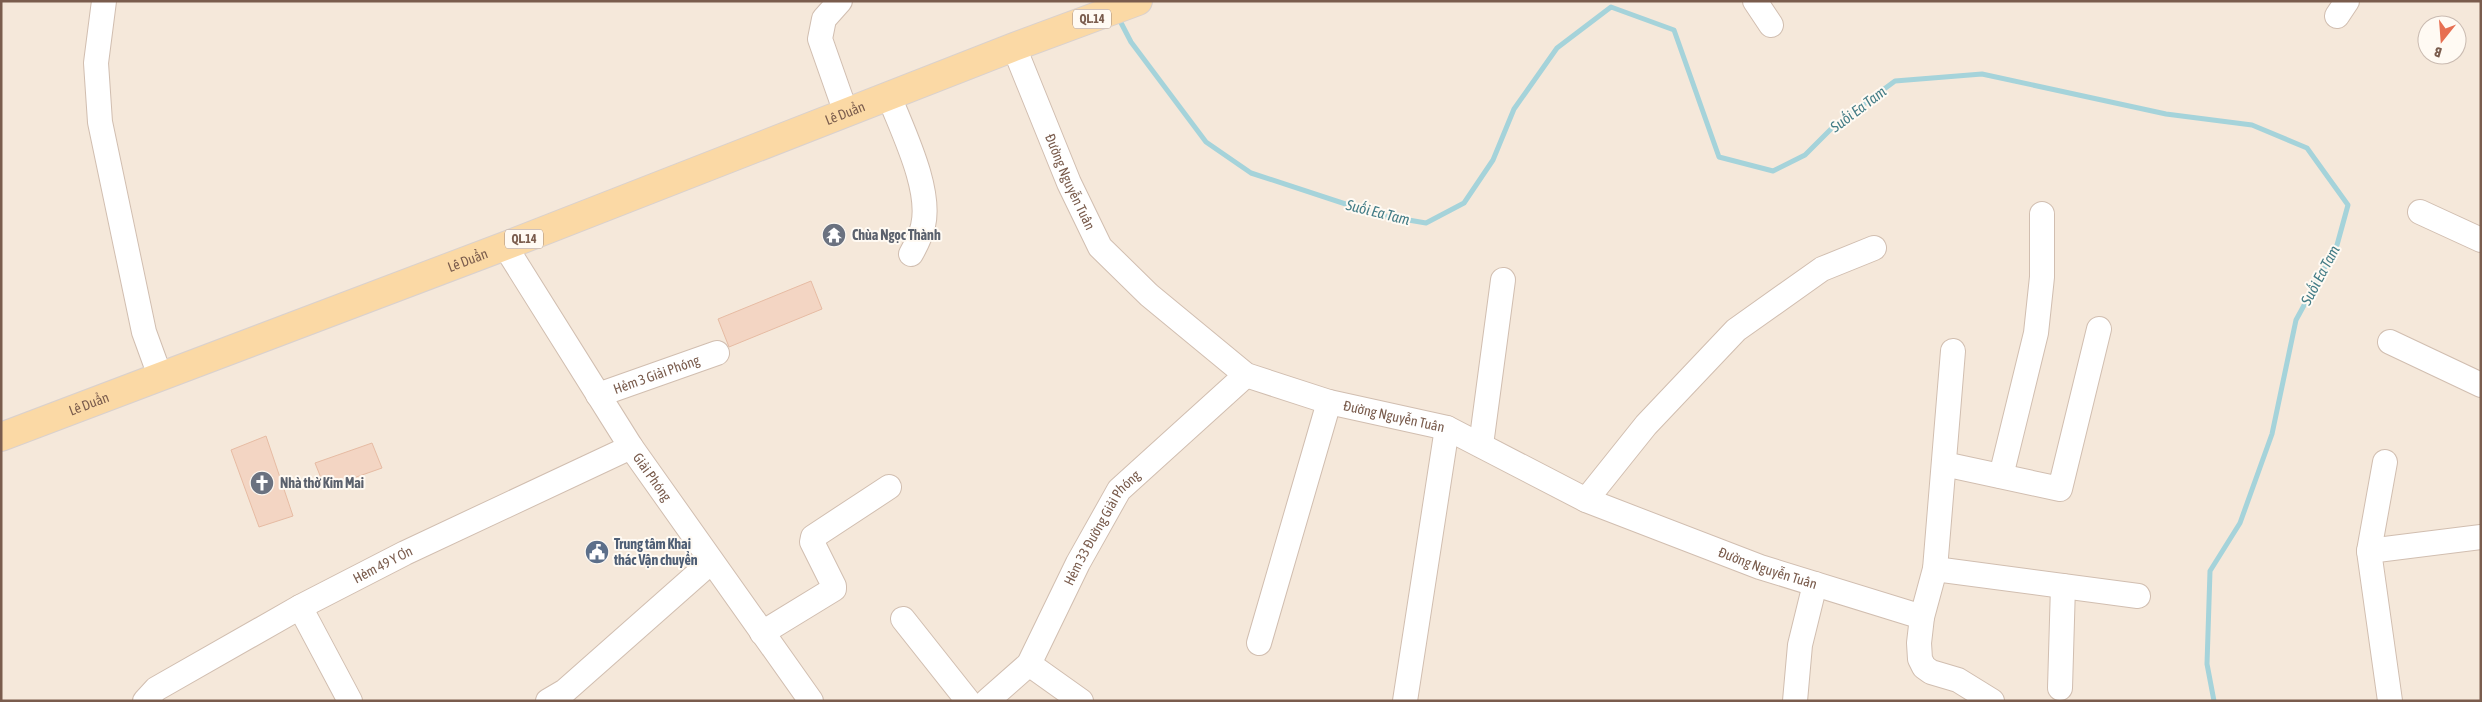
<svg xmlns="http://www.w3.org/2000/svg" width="2482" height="702" viewBox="0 0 2482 702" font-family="'Asap Condensed',sans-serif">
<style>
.residential{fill:#f5e8da;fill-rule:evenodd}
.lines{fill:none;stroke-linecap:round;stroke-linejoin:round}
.stream{stroke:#a5d3da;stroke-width:5}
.building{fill:#f3d5c3;stroke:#e6bba3}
.minor-casing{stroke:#d1beb0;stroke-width:26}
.major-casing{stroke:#dad1cd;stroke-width:30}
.minor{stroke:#fff;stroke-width:24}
.major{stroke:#fbd9a5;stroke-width:28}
.labels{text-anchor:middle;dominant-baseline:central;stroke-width:4;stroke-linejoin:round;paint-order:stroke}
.shield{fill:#fffaf3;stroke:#a28b7f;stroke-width:1}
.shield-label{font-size:12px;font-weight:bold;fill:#7a5c4d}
.street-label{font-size:14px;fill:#7a5c4d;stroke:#fffaf3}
.worship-label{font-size:14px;font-weight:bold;fill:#5b616d;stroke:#fffaf3;text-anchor:start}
.service-label{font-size:14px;font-weight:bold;fill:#4e5e75;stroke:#fffaf3;text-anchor:start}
.water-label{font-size:15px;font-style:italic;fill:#437c86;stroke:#fffaf3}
</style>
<rect width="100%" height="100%" fill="#fdf6ec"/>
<!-- residential -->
<path class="residential" d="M1,1H2481V701H1ZM2427,25H2457V55H2427Z"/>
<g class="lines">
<!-- stream -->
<path class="stream" d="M1118,17L1131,42L1206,142L1251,173L1379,215L1426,223L1464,203L1493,160L1514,109L1557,48L1611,7L1674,30L1719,157L1773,171L1805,155L1834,126L1895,81L1982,74L2166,114L2252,125L2307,148L2348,205L2337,245L2296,320L2272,434L2240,523L2210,571L2207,664L2214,701"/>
</g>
<!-- building -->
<path class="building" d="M811,281L822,309L729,347L718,319Z
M266,436L293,516L259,527L231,450Z
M372,443L382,468L325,488L315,463Z"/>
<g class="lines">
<!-- minor casing -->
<g class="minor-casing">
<g id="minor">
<path d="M104,1L96,63L100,122L144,332L160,376"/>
<path d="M840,1L824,19L820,39L846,113"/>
<path d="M1755,1L1771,25"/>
<path d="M2337,16L2347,1"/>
<path id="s1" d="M1014,47L1069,183L1100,247L1149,295L1246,375L1329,402L1447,428L1586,500L1760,567L1922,617"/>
<path d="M889,96C902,130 932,189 923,226C921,236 916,245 911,254"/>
<path d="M2420,212L2481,240"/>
<path id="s2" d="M505,246L631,447L811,701"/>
<path d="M2390,342L2481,385"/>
<path d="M1953,351L1935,569L1922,617L1919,643L1920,659L1924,667L1931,672L1958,680L1992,701"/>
<path id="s3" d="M598,395L717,353"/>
<path d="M1481,445L1503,280"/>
<path d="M1944,464L2060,489L2099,329"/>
<path d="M2001,476L2036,333L2042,277V214"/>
<path d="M1586,500L1646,425L1736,330L1822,269L1874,248"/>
<path d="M2369,551L2385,462"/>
<path d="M1935,569L2138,596"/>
<path d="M300,607L350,701"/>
<path d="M903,619L968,701"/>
<path d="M762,633L834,589V586L812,542L813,537L889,487"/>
<path d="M1259,643L1329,402"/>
<path d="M1029,664L1081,701"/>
<path d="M2060,688L2063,586"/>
<path id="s4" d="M145,701L156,689L300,607L405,553L631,447"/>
<path d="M548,701L565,691L711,562"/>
<path id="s5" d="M987,701L1029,664L1078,563L1119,490L1246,375"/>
<path d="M1405,701L1447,428"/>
<path d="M1795,701L1800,645L1815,584"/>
<path d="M2390,701L2369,551L2481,537"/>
</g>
</g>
<!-- major casing -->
<g class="major-casing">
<g id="major">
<path id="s6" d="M1,437L505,246L1014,47L1138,1"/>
</g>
</g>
<!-- minor -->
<use href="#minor" class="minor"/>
<!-- major -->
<use href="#major" class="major"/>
</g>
<!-- icons -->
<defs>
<g id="temple-disc" transform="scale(1.25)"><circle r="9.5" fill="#6b7280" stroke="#fffaf3"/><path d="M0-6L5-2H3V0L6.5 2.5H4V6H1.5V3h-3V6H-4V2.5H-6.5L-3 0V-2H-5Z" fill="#fff"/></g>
<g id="church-disc" transform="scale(1.25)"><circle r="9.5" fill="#6b7280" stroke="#fffaf3"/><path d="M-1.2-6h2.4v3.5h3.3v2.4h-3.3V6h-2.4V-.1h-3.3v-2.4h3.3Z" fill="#fff"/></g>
<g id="civic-disc" transform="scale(1.25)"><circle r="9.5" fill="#5c6f8a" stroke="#fffaf3"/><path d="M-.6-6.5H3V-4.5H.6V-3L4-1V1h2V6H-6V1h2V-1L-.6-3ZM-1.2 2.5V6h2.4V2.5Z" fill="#fff"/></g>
</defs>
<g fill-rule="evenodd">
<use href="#temple-disc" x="834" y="235"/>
<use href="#church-disc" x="262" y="483"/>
<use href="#civic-disc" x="597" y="552"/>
</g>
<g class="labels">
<!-- shield labels -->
<g class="shield">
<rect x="1073" y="9.5" width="38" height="19" rx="4"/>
<rect x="505" y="229.5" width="38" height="19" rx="4"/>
</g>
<g class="shield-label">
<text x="1092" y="19">QL.14</text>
<text x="524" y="239">QL.14</text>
</g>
<!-- street labels -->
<g class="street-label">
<text stroke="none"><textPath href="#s6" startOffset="904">Lê Duẩn</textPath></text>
<text stroke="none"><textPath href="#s1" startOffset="146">Đường Nguyễn Tuân</textPath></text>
<text stroke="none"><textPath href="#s6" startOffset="499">Lê Duẩn</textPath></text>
<text stroke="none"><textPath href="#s3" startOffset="62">Hẻm 3 Giải Phóng</textPath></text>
<text stroke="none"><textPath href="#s6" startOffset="94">Lê Duẩn</textPath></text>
<text stroke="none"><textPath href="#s1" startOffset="566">Đường Nguyễn Tuân</textPath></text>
<text stroke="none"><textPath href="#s2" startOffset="274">Giải Phóng</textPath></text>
<text stroke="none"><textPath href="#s5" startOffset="211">Hẻm 33 Đường Giải Phóng</textPath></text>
<text stroke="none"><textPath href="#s4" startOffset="275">Hẻm 49 Y Ơn</textPath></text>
<text stroke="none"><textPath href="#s1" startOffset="971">Đường Nguyễn Tuân</textPath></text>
</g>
<!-- worship labels -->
<g class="worship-label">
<text x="852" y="235">Chùa Ngọc Thành</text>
<text x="280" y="483">Nhà thờ Kim Mai</text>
</g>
<!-- service labels -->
<g class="service-label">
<text x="614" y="544">Trung tâm Khai<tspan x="614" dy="16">thác Vận chuyển</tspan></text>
</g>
<!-- water labels -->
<g class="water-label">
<text transform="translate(1858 109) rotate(-37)">Suối Ea Tam</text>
<text transform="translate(1378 212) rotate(14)">Suối Ea Tam</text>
<text transform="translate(2320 275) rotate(-62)">Suối Ea Tam</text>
</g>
</g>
<!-- border -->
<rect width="2482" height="702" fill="none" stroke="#7a5c4d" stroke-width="5"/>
<!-- north arrow -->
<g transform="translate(2442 40) rotate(197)"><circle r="24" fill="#fffaf3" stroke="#cabbb1"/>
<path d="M0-4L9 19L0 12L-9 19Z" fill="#e76f51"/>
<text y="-8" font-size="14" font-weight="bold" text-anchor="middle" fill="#7a5c4d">B</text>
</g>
</svg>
